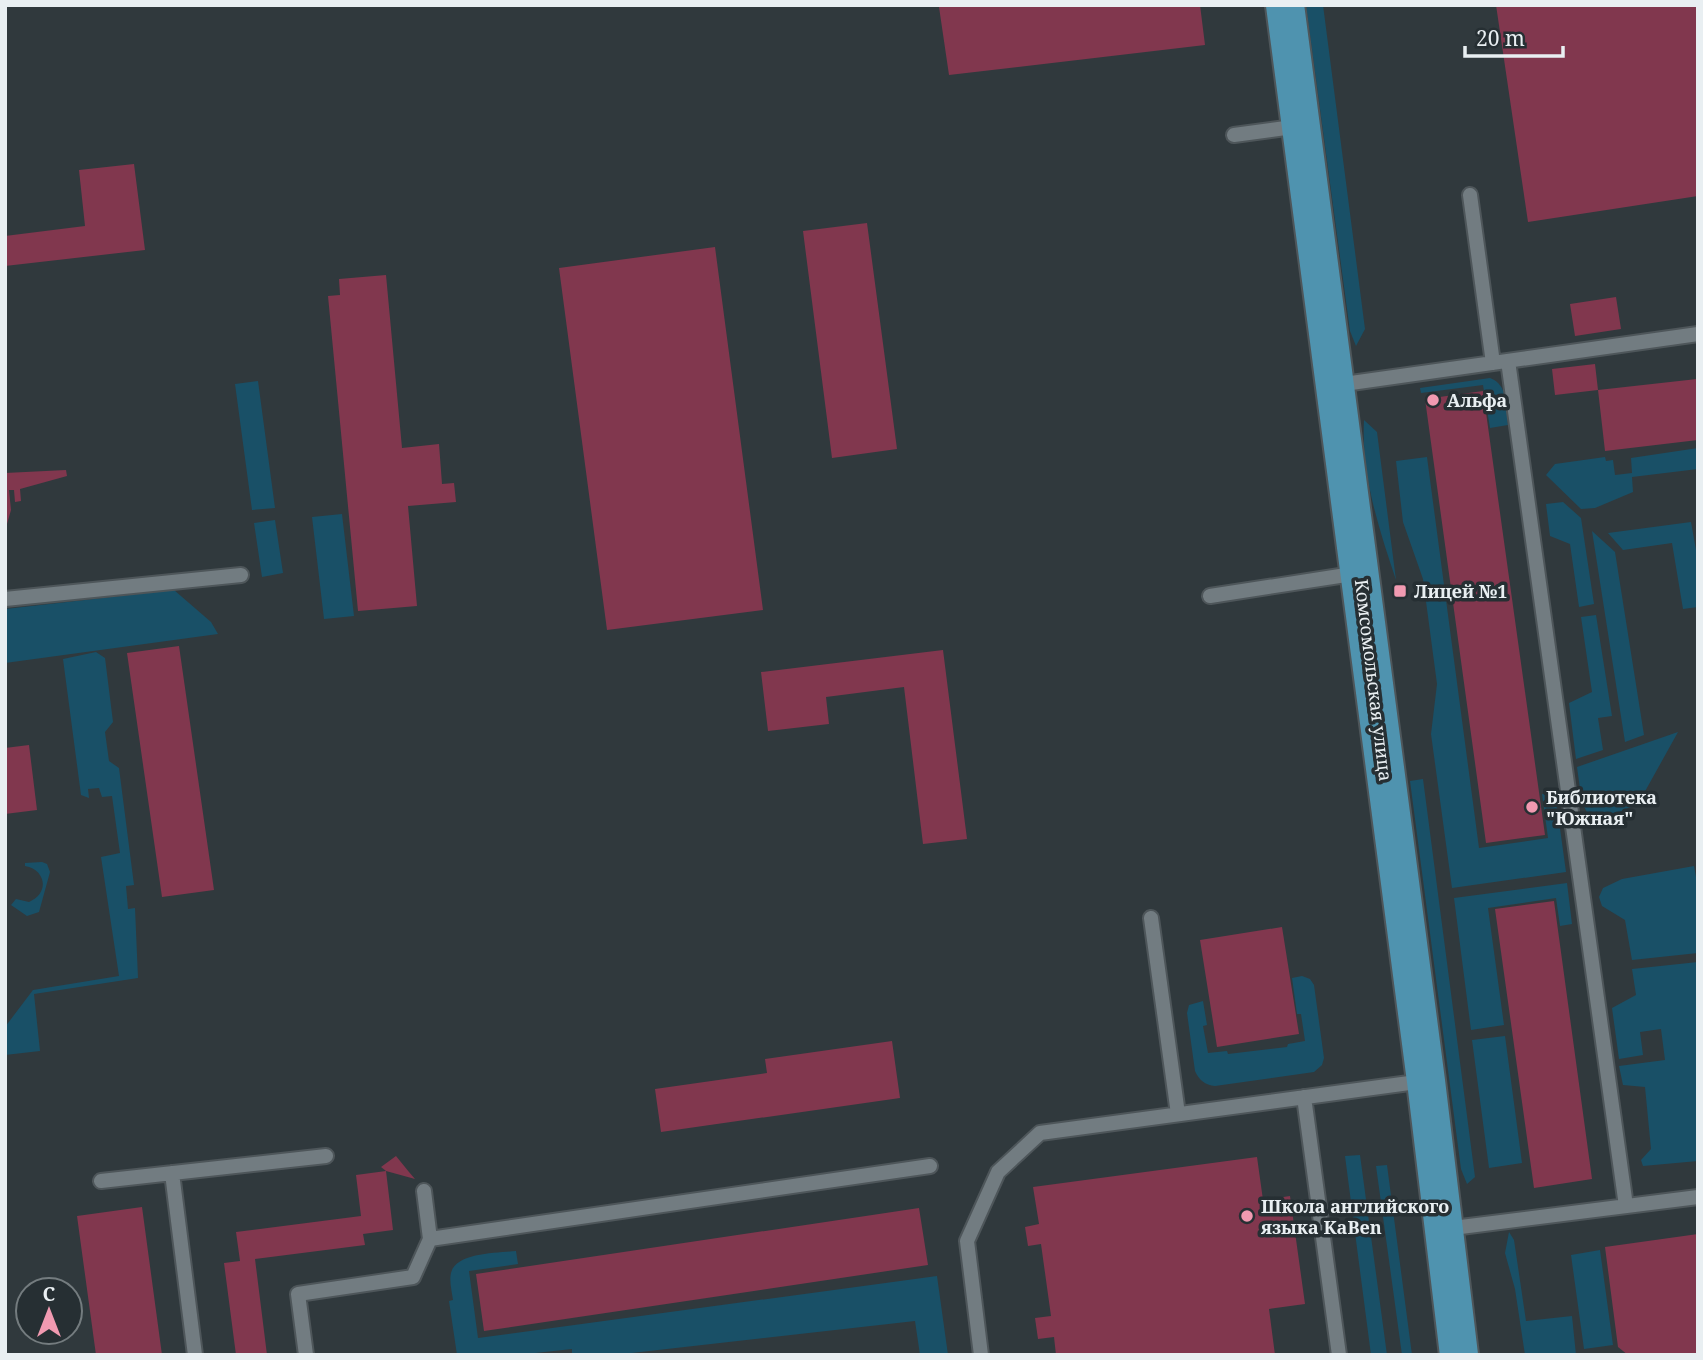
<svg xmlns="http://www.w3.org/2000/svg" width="1703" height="1360" viewBox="0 0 1703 1360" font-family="'Noto Serif',serif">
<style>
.green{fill:#195067}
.building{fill:#81374e}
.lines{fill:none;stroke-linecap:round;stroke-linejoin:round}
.lane-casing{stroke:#4e565a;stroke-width:18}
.primary-casing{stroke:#4e565a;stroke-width:42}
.lane{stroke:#727c81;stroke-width:14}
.primary{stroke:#4f93af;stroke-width:38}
.poi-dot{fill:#f19ab1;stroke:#262f33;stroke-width:2.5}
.labels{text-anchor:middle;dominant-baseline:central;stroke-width:7;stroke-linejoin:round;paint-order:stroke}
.poi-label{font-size:18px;font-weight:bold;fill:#e9eff2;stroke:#262f33;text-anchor:start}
.street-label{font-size:18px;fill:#e9eff2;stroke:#262f33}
</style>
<rect width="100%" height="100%" fill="#30393d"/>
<!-- green -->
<path class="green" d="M1306,5H1323L1365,329L1356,346L1350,331Z
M1490,378C1509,385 1506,408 1508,425L1490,428L1483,385L1421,393L1420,388Z
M258,381L275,508L252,510L235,384Z
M1364,420L1377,432L1396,580C1379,529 1361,475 1364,420Z
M1698,448V469L1632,477L1633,492L1595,508L1581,509L1546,475L1555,464L1605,457L1606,461L1613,460L1615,475L1632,473L1631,458Z
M1427,457L1479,848L1548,838L1542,794L1555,792L1566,872L1452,888L1431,734L1437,684L1423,579L1403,522L1396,461Z
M1563,502L1581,518L1594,604L1579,607L1570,544L1550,536L1546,504Z
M342,514L354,616L324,619L312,517Z
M275,520L283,573L262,577L254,523Z
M1691,522L1698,561V607L1683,609L1672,543L1623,550L1608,533Z
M1592,531L1615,552L1644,735L1625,742Z
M174,590L211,622L218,634L5,663V609Z
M1596,615L1612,716L1598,718L1603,750L1576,759L1569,703L1592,692L1581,617Z
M96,652L105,658L113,722L105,732L109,761L119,768L134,885L126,886L128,909L135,908L138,978L34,994L40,1051L5,1055V1027L33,990L119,976L101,857L120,853L112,796L102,797L99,788L88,789L89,798L81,795L63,659Z
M1678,732L1638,804L1593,823L1582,803L1577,767Z
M1423,779L1475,1177L1467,1184L1461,1169L1410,781Z
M42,862L47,864L50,872L39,912L27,916L11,905L16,899L29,902C49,894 47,870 25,866V863Z
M1694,866L1698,888V953L1632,960L1625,920L1602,906L1599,897L1603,888L1622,879Z
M1567,883L1572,924L1560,926L1556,898L1488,908L1504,1025L1471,1030L1454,898Z
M1698,962V1161L1643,1166L1641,1160L1651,1149L1645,1087L1623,1085L1619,1066L1665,1060L1661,1029L1640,1032L1643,1055L1619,1059L1612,1008L1636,995L1632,969Z
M1302,976L1310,979L1314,985L1324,1058L1322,1065L1314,1072L1215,1086C1205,1085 1199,1080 1195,1071L1187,1013L1189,1005L1203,1001L1207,1025L1203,1026L1208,1053L1227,1051L1228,1054L1287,1047L1288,1044L1305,1041L1301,1014H1297L1292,978Z
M1505,1036L1522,1163L1489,1168L1472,1040Z
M1360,1155L1387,1355H1371L1345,1156Z
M1387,1165L1412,1355H1402L1376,1166Z
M1509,1232L1514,1240L1526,1321L1572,1316L1576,1355H1525L1515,1289L1505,1253Z
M1600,1250L1613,1345L1584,1349L1571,1255Z
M516,1251L518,1264L469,1271L478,1338L937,1276L948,1355H920L915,1321L614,1355H572V1349L517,1355H457L449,1301L453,1300C452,1292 449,1281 451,1273C456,1252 499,1253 516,1251Z"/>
<!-- building -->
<path class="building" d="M956,5H1200L1205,45L949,75L939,7Z
M1496,5H1698V196L1528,222Z
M134,164L145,250L5,266V236L85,226L79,170Z
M867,223L897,449L832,458L803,231Z
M715,247L763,610L607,630L559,268Z
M386,275L402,448L439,444L442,484L454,483L456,502L408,506L417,606L358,611L328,296L340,295L339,279Z
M1616,297L1621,329L1575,336L1570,304Z
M1595,364L1598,390L1555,395L1552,369Z
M1697,379L1698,440L1605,451L1598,390Z
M1483,391L1545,835L1486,843L1425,399Z
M66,470L67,476L20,489L21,501L15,502L14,490H9L11,510L5,531V473Z
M179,646L214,890L162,897L127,653Z
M943,650L967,839L923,844L904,687L826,697L829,724L768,731L761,672Z
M29,745L37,810L5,814V748Z
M1554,901L1592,1179L1534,1188L1495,909Z
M1282,927L1299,1034L1217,1047L1200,940Z
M892,1041L900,1098L661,1132L655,1089L767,1073L765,1059Z
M396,1156L409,1172L415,1179L386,1171L381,1167Z
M1257,1157L1263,1200L1290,1196L1305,1304L1269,1309L1275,1355H1056L1054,1337L1038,1339L1035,1318L1051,1316L1041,1244L1028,1246L1025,1227L1039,1224L1033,1187Z
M386,1171L393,1230L363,1234L365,1245L255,1259L267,1355H236L224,1263L240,1261L236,1232L361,1216L356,1175Z
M142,1207L162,1355H96L77,1216Z
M919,1208L928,1265L484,1331L476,1274Z
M1698,1234V1355H1628L1618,1347L1605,1247Z"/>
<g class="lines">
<!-- lane casing -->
<g class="lane-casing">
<path id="lane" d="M1234,135L1300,126
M1470,195L1493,363
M1508,361L1626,1206
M1337,385L1698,334
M1210,596L1359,573
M5,599L241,575
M1151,918L1178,1114
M1304,1097L1339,1355
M172,1173L195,1355
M101,1181L326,1156
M424,1191L430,1239
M1445,1229L1698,1197
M306,1355L298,1294L413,1277L430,1239L930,1166
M981,1355L967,1241L998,1172L1040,1133L1424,1081"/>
</g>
<!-- primary casing -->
<g class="primary-casing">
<path id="primary" d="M1285,5L1426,1081L1459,1355"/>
</g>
<!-- lane -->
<use href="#lane" class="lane"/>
<!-- primary -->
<use href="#primary" class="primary"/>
</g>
<!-- markers -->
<g class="poi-dot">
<circle cx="1433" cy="400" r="7"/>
<rect x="1393" y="584" width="14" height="14" rx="3.5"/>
<circle cx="1532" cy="807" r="7"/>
<circle cx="1247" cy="1216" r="7"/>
</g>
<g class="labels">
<!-- poi labels -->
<g class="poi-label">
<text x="1447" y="400">Альфа</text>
<text x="1414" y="591">Лицей №1</text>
<text x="1546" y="797">Библиотека<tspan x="1546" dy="21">"Южная"</tspan></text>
<text x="1261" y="1206">Школа английского<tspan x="1261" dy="21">языка KaBen</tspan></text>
</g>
<!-- street labels -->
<g class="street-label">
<text transform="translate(1374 680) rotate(83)">Комсомольская улица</text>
</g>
</g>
<!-- border -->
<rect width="1703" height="1360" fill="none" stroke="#e9eff2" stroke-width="14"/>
<!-- north arrow -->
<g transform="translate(49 1311)"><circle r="33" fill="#262f33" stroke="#747c7f" stroke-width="2"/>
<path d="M0-5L12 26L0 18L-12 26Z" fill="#f19ab1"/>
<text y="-10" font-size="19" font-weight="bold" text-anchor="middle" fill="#e9eff2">С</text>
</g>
<!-- scale -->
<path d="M1465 46v10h98v-10" fill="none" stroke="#e9eff2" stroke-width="3.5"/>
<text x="1476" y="46" font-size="21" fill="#e9eff2" stroke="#262f33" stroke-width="5" paint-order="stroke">20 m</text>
</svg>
